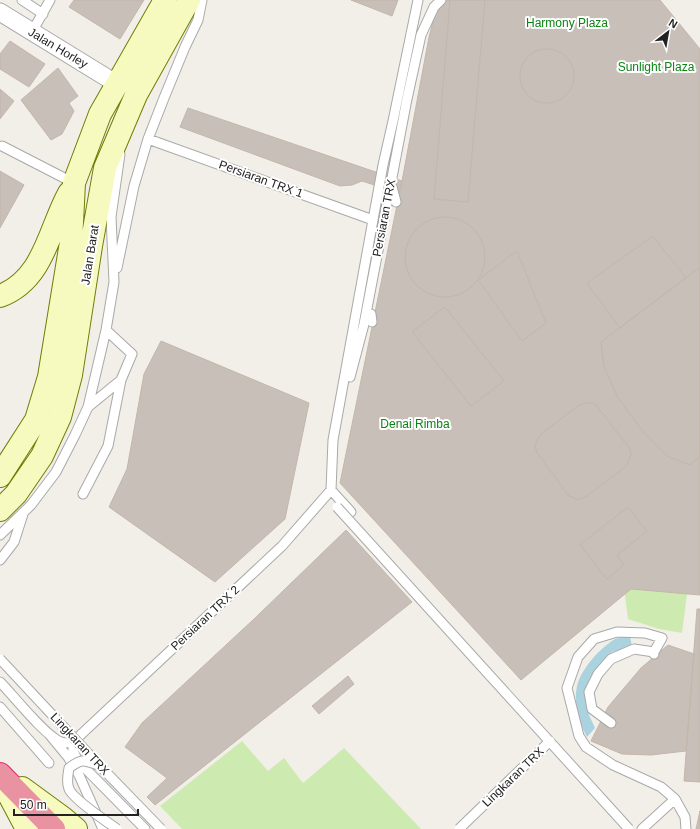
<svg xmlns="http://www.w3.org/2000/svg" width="700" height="829" viewBox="0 0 700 829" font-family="Helvetica,sans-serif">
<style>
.grass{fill:#cdebb0}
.water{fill:#aad3df}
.building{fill:#c7bfb8;stroke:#c4b6ab}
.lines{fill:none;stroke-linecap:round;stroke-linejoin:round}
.lane-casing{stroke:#a9a9a9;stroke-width:11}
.street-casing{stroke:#a9a9a9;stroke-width:19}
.secondary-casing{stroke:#707d05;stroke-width:24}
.highway-casing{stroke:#dc2a67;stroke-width:24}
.lane{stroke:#fff;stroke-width:9}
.street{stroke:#fff;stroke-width:17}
.secondary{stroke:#f7fabf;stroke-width:22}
.highway{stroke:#e892a2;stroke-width:22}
.lane-bridge-casing{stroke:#a9a9a9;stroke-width:11;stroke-linecap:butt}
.lane-bridge{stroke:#fff;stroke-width:9}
.labels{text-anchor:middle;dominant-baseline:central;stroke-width:4;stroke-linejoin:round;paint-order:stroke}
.park-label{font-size:12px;fill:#0c8416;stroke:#fff}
.street-label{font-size:12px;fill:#222;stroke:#fff}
</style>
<rect width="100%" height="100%" fill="#f2efe9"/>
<!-- grass -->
<path class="grass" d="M622,574L689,579L682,633L659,629L628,619Z
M242,741L268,771L284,758L303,783L344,748L421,829H182L160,806Z"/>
<!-- water -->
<path class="water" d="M630,636L632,647L612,652L590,678L585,690L586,700L589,715L595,728L587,737C579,723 573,703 577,686C581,669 600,648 615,639C619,637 625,637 630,636Z"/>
<!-- building -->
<path class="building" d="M74,0H144L120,39L69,7Z
M351,0H398L392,16Z
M444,0H660L700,49V595L631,589L521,680L340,483L402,181L429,37L434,18L441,3Z
M450,0H485L468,202L434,199Z
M10,41L45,64L29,87L0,69V54Z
M520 76a27 27 0 1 1 54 0a27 27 0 1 1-54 0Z
M58,68L78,96L69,103L74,111L62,134L51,140L21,100Z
M0,89L14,101L0,119Z
M188,108L402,181L399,193L362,181L352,185L340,186L180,127Z
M0,171L24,185L0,228Z
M405 257a40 40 0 1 1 80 0a40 40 0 1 1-80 0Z
M653,236L686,278L620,328L587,283Z
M517,251L546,323L522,341L478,280Z
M700,267V457L690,465L667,456L641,429L618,398L611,382L604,367L601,342Z
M445,307L504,381L471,406L412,332Z
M161,341L309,403L285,519L215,582L109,507L127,469L144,374Z
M586,403H592L597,406L630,449L631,455L626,466L587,496L581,499H576L569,496L537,453L535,446L537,440L541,434L579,405Z
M628,507L647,531L617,555L624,565L607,579L580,545Z
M346,530L412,602L155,805L147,797L167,778L125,747L142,723L254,619Z
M697,609H700V782L684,781Z
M668,645L694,654L686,751L651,755L622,754L591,741L608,707L641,668Z
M348,676L354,684L319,714L312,706Z
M700,811V829H696Z"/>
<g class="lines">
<!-- lane casing -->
<g class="lane-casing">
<path id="lane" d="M22,0L43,14
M32,32L50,0
M148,139L373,220
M2,146L74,183
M392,187L396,202
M117,268L134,186L148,139L164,98L185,47L198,20L202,0
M371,314L372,322
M350,377L364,324L407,99L421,35L434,7L441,0
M88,407L121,380
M83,494L108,446L121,380L132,354L106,330
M351,512L331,490L333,440L383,165L393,121L418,0
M0,535L31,505L56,472L75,435L88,407L106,330L114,282L111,217L120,154
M0,560L14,542L23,514
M0,682C13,695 45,736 61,742C65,743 68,743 73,742
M0,707L49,763
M611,723L592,709L589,692L598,674L611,659L634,649L654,652
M49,734L68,757L79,775L103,829
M73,742L282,546L331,490
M73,742V750L77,760L145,829
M675,799L685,817L686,829
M642,829L675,799L661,787L613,765L586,747L579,736L567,688L578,657L594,639L617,632L645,633L662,638L654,652V654"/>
</g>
<!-- street casing -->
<g class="street-casing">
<path id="street" d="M0,12L117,84"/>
</g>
<!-- secondary casing -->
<g class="secondary-casing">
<path id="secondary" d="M0,296C44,280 49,229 69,193
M0,476L36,420L49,377L71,242L74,183L100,114L165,0
M0,510L16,494L42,456L60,417L71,375L91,246L105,168L136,95L189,0
M0,778L27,829
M22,788L63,818L76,829"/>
</g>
<!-- highway casing -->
<g class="highway-casing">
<path id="highway" d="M0,774L54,829"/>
</g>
<!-- lane -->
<use href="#lane" class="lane"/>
<!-- street -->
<use href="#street" class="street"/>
<!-- secondary -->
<use href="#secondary" class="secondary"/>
<!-- highway -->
<use href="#highway" class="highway"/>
<!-- lane-bridge casing -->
<g class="lane-bridge-casing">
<path id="lane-bridge" d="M337,507L629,829
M0,659L99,765L161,829
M98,765C84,760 82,758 69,768C68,775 66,782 69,789C73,799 107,822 117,829
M459,829L550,741"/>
</g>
<!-- lane-bridge -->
<use href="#lane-bridge" class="lane-bridge"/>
</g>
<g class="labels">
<!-- park labels -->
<g class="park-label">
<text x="567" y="23">Harmony Plaza</text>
<text x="656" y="67">Sunlight Plaza</text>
<text x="415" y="424">Denai Rimba</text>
</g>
<!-- street labels -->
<g class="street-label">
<text transform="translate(58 48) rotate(31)">Jalan Horley</text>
<text transform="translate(261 179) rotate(20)">Persiaran TRX 1</text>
<text transform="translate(384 218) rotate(-79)">Persiaran TRX</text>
<text transform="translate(90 255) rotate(-81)">Jalan Barat</text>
<text transform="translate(205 618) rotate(-43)">Persiaran TRX 2</text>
<text transform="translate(80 744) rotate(47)">Lingkaran TRX</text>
<text transform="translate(513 777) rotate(-44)">Lingkaran TRX</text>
</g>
</g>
<!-- north arrow -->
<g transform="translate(668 32) rotate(31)" stroke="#ffffff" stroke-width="3" paint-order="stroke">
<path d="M0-3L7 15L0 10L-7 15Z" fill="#222222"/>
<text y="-6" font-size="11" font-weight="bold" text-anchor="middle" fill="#222222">N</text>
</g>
<!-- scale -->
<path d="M14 809v6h124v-6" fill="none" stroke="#222222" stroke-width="2"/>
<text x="20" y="809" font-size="12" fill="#222222" stroke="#ffffff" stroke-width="3" paint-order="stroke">50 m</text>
</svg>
